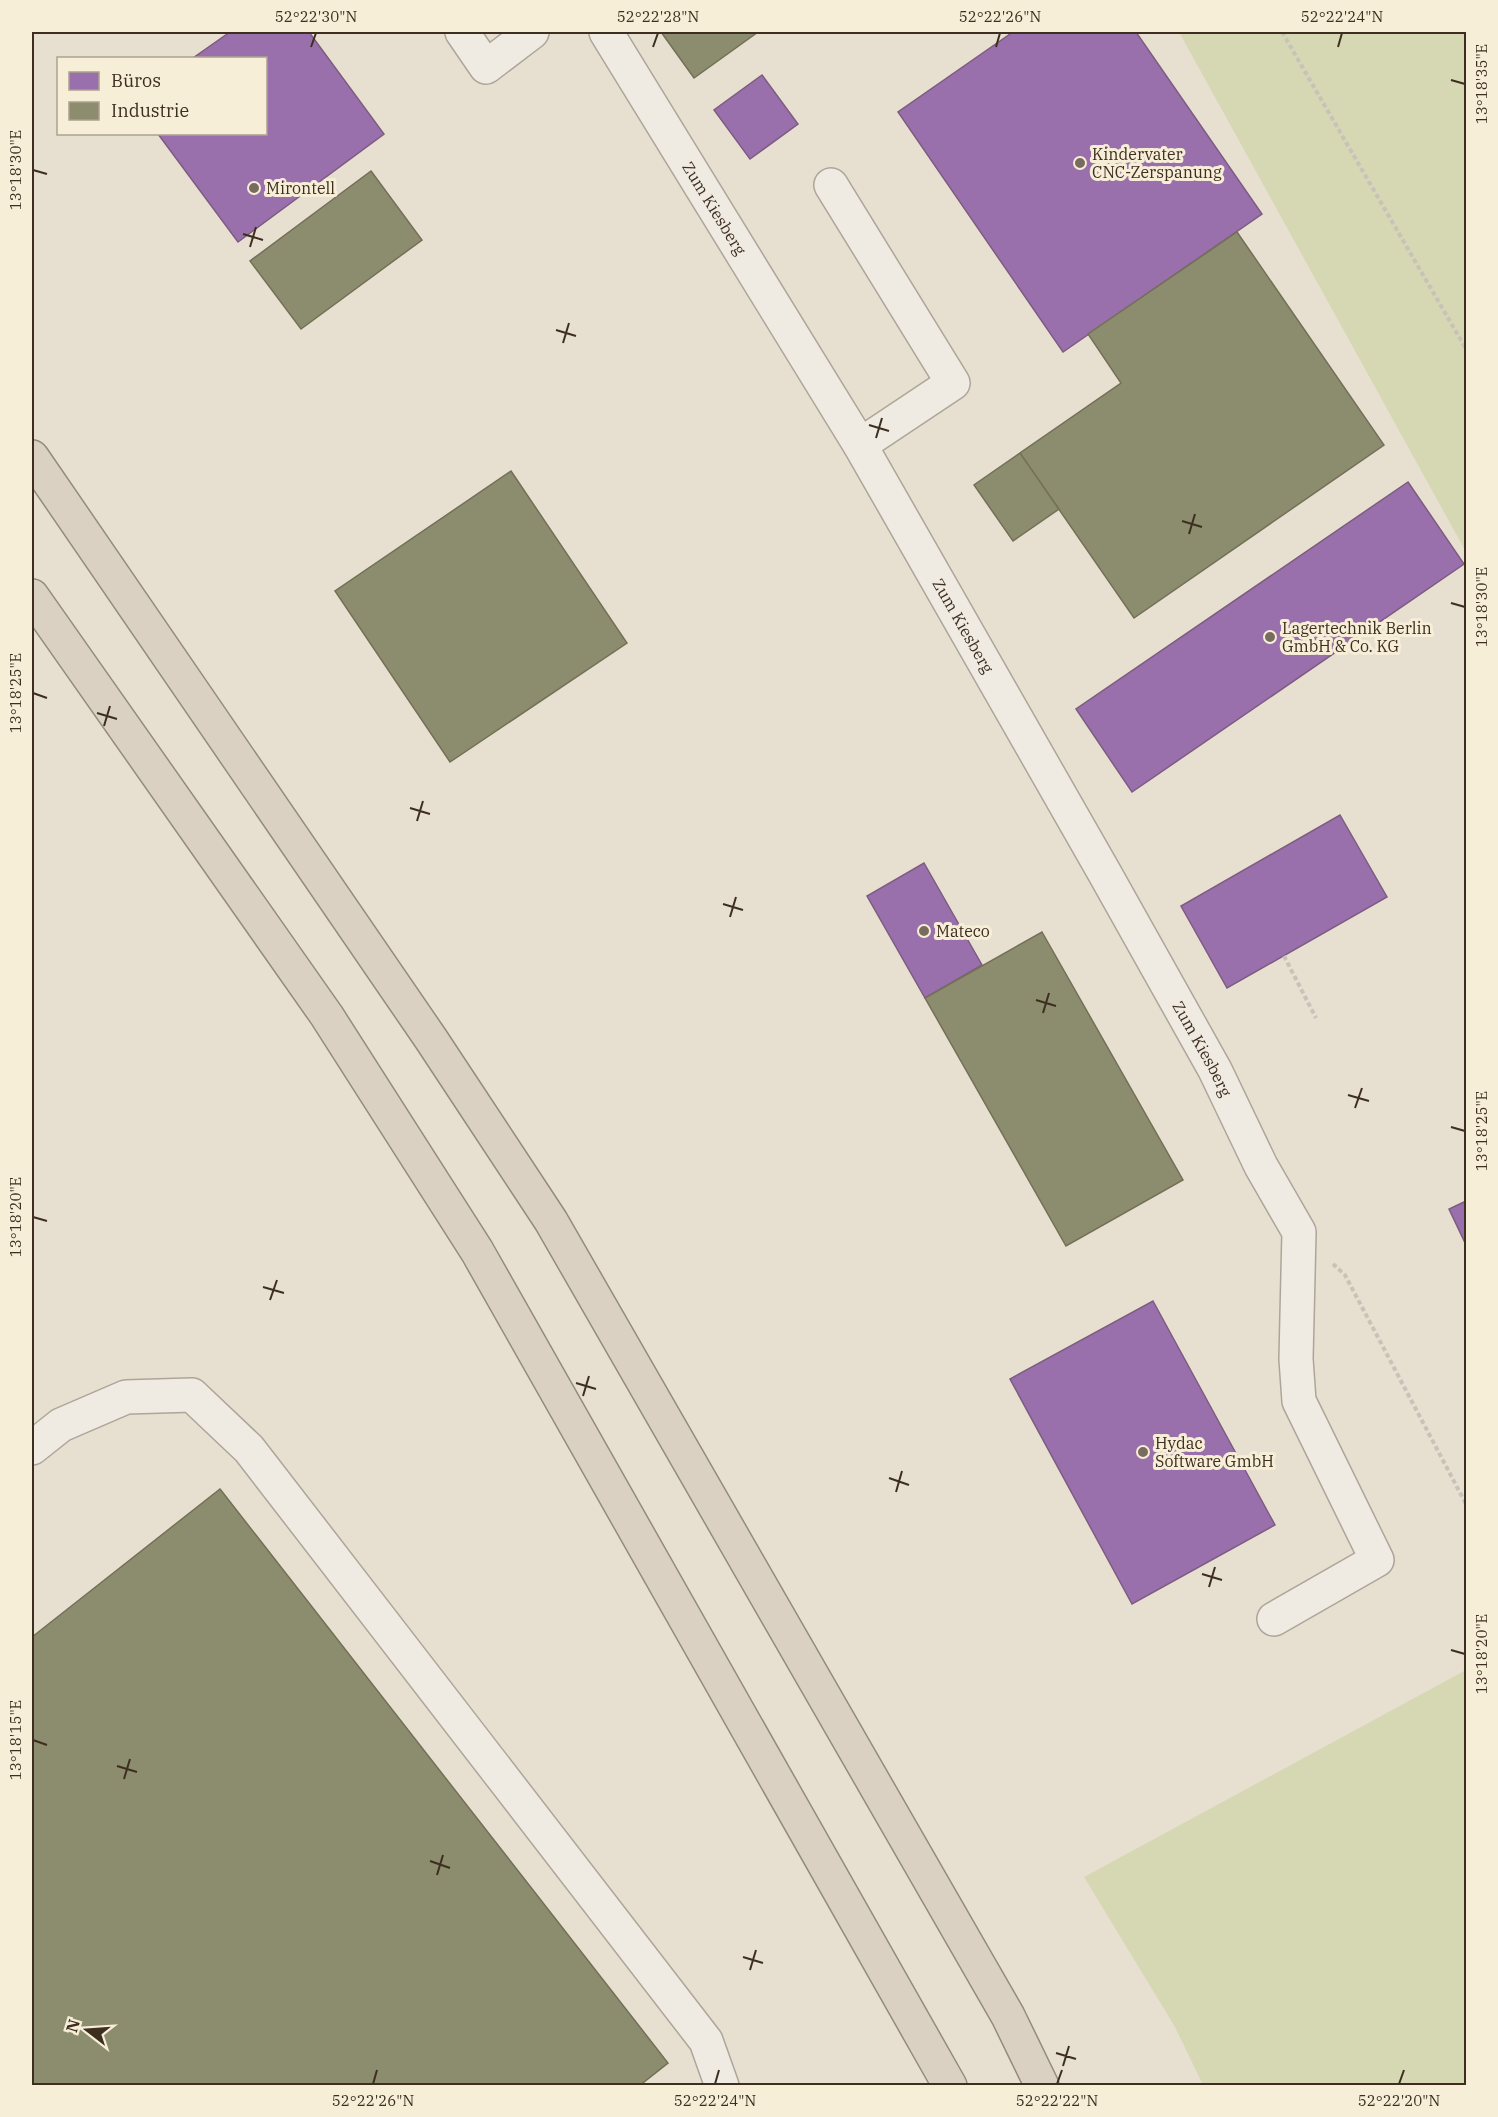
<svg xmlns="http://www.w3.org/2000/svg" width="1498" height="2117" viewBox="0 0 1498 2117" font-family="'IBM Plex Serif',serif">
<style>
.green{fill:#d6d7b3}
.offices{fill:#9970ab;stroke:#7d5c81;stroke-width:1.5}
.industry{fill:#8c8c6e;stroke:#747057;stroke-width:1.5}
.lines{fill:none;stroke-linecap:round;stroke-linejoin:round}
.minor-casing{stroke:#ada599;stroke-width:36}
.highway-casing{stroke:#928b80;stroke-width:36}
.path{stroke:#c8c2b9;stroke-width:4;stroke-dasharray:4.5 3;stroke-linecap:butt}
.minor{stroke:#efebe3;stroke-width:33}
.highway{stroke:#dad1c2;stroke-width:33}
.ticks{fill:none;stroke:#3d2e20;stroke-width:2}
.poi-dot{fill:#786c5e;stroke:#f7eed8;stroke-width:2}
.labels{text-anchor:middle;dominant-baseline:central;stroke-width:6;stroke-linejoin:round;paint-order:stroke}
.poi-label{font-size:16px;fill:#3d2e20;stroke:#f7eed8;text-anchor:start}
.street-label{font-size:16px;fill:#3d2e20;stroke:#f7eed8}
.neatline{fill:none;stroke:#3d2e20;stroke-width:2}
.ticks-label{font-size:15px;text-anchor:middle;fill:#3d2e20}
</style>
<rect width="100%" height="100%" fill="#e7e0d1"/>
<!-- green -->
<path class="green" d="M1179,32H1466V552Z
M1466,1670V2085H1203L1175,2027L1084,1877Z"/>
<!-- offices -->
<path class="offices" d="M230,32H309L384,134L238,242L158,134H266V58H193Z
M1013,32H1136L1262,214L1063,352L898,112Z
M762,75L798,124L750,159L714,110Z
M1408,482L1464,564L1132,792L1076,709Z
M1340,815L1387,897L1227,988L1181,906Z
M924,863L982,965L925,998L867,896Z
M1466,1201V1245L1449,1209Z
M1153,1301L1275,1525L1132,1604L1010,1379Z"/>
<!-- industry -->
<path class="industry" d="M661,32H758L694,78Z
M371,171L422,240L301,329L250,261Z
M1237,232L1384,445L1134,618L1020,453L1121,383L1088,334Z
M1020,453L1059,509L1013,541L974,485Z
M511,471L627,643L450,762L335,591Z
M1042,932L1183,1180L1066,1246L925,998Z
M220,1489L668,2063L639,2086H32V1637Z"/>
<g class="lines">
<!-- minor casing -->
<g class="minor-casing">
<g id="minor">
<path d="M462,32L486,67L532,32"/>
<path id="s1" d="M606,32L860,445L1104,872L1215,1070L1261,1166L1299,1232L1296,1359L1299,1401L1377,1560L1274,1619"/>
<path d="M831,185L953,383L860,445"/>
<path d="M32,1448L61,1425L126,1397L192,1395L249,1449L706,2041L722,2086"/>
</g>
</g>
<!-- highway casing -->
<g class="highway-casing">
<path id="highway" d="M32,457L431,1039L551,1221L1008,2016L1042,2086
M32,596L327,1016L477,1251L950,2086"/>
</g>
<!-- path -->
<path class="path" d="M1282,32L1466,349
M1284,956L1316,1018
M1333,1264L1345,1275L1466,1504"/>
<!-- minor -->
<use href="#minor" class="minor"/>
<!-- highway -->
<use href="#highway" class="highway"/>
</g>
<!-- ticks -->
<path class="ticks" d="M311,47L316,33M653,47L658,33M996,47L1000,33M1338,47L1342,33M1451,80L1465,84M33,170L47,174M243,234L263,240M250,247L256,227M556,330L576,336M563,343L569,323M869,425L889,431M876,438L882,418M1182,521L1202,527M1189,534L1195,514M1451,603L1465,607M33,693L47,698M97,713L117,719M104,726L110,706M410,808L430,814M417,821L423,801M723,904L743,910M730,917L736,897M1036,1000L1056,1006M1043,1013L1049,993M1348,1095L1369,1101M1355,1108L1362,1088M1451,1127L1465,1131M33,1217L47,1221M263,1287L284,1293M270,1300L277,1280M576,1383L596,1389M583,1396L589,1376M889,1478L909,1485M896,1492L902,1471M1202,1574L1222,1580M1209,1587L1215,1567M1451,1650L1465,1654M33,1740L47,1745M117,1766L137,1772M124,1779L130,1759M430,1861L450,1868M437,1875L443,1855M743,1957L763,1963M750,1970L756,1950M1056,2053L1076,2059M1063,2066L1069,2046M373,2084L377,2070M715,2084L719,2070M1057,2084L1062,2070M1399,2084L1404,2070"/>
<!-- markers -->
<g class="poi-dot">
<circle cx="1080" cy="163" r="6"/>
<circle cx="254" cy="188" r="6"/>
<circle cx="1270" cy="637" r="6"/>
<circle cx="924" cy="931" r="6"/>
<circle cx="1143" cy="1452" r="6"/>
</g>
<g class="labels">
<!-- poi labels -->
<g class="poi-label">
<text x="1092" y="154">Kindervater<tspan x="1092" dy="18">CNC-Zerspanung</tspan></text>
<text x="266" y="188">Mirontell</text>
<text x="1282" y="628">Lagertechnik Berlin<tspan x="1282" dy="18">GmbH &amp; Co. KG</tspan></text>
<text x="936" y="931">Mateco</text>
<text x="1155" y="1443">Hydac<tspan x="1155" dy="18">Software GmbH</tspan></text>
</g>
<!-- street labels -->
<g class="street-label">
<text stroke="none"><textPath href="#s1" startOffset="207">Zum Kiesberg</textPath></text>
<text stroke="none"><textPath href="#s1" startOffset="693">Zum Kiesberg</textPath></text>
<text stroke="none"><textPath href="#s1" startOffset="1179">Zum Kiesberg</textPath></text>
</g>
</g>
<!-- border -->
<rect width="1498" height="2117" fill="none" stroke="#f7eed8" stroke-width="66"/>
<!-- legend -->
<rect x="57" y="57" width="210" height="78" fill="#f7eed8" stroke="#ada18e" stroke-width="1.5"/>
<rect x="69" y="72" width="30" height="18" fill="#9970ab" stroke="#ada18e" stroke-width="1.5"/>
<text x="111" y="87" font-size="18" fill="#3d2e20">Büros</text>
<rect x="69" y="102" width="30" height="18" fill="#8c8c6e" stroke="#ada18e" stroke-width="1.5"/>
<text x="111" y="117" font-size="18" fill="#3d2e20">Industrie</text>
<!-- north arrow -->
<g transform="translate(87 2030) rotate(287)" stroke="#f7eed8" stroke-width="4.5" paint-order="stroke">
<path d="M0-4.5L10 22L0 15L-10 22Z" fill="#3d2e20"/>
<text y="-9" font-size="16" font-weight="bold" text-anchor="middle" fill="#3d2e20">N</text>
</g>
<rect x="33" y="33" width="1432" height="2051" class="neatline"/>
<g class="ticks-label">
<text x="316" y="22">52°22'30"N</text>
<text x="658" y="22">52°22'28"N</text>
<text x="1000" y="22">52°22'26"N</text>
<text x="1342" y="22">52°22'24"N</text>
<text transform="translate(1482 84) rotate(-90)" y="5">13°18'35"E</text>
<text transform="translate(16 170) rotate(-90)" y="5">13°18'30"E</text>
<text transform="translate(1482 607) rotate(-90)" y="5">13°18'30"E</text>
<text transform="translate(16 693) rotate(-90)" y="5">13°18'25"E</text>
<text transform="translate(1482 1131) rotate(-90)" y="5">13°18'25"E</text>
<text transform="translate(16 1217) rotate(-90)" y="5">13°18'20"E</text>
<text transform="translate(1482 1654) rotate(-90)" y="5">13°18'20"E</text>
<text transform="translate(16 1740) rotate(-90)" y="5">13°18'15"E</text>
<text x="373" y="2106">52°22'26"N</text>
<text x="715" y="2106">52°22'24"N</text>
<text x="1057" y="2106">52°22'22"N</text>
<text x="1399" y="2106">52°22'20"N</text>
</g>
</svg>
